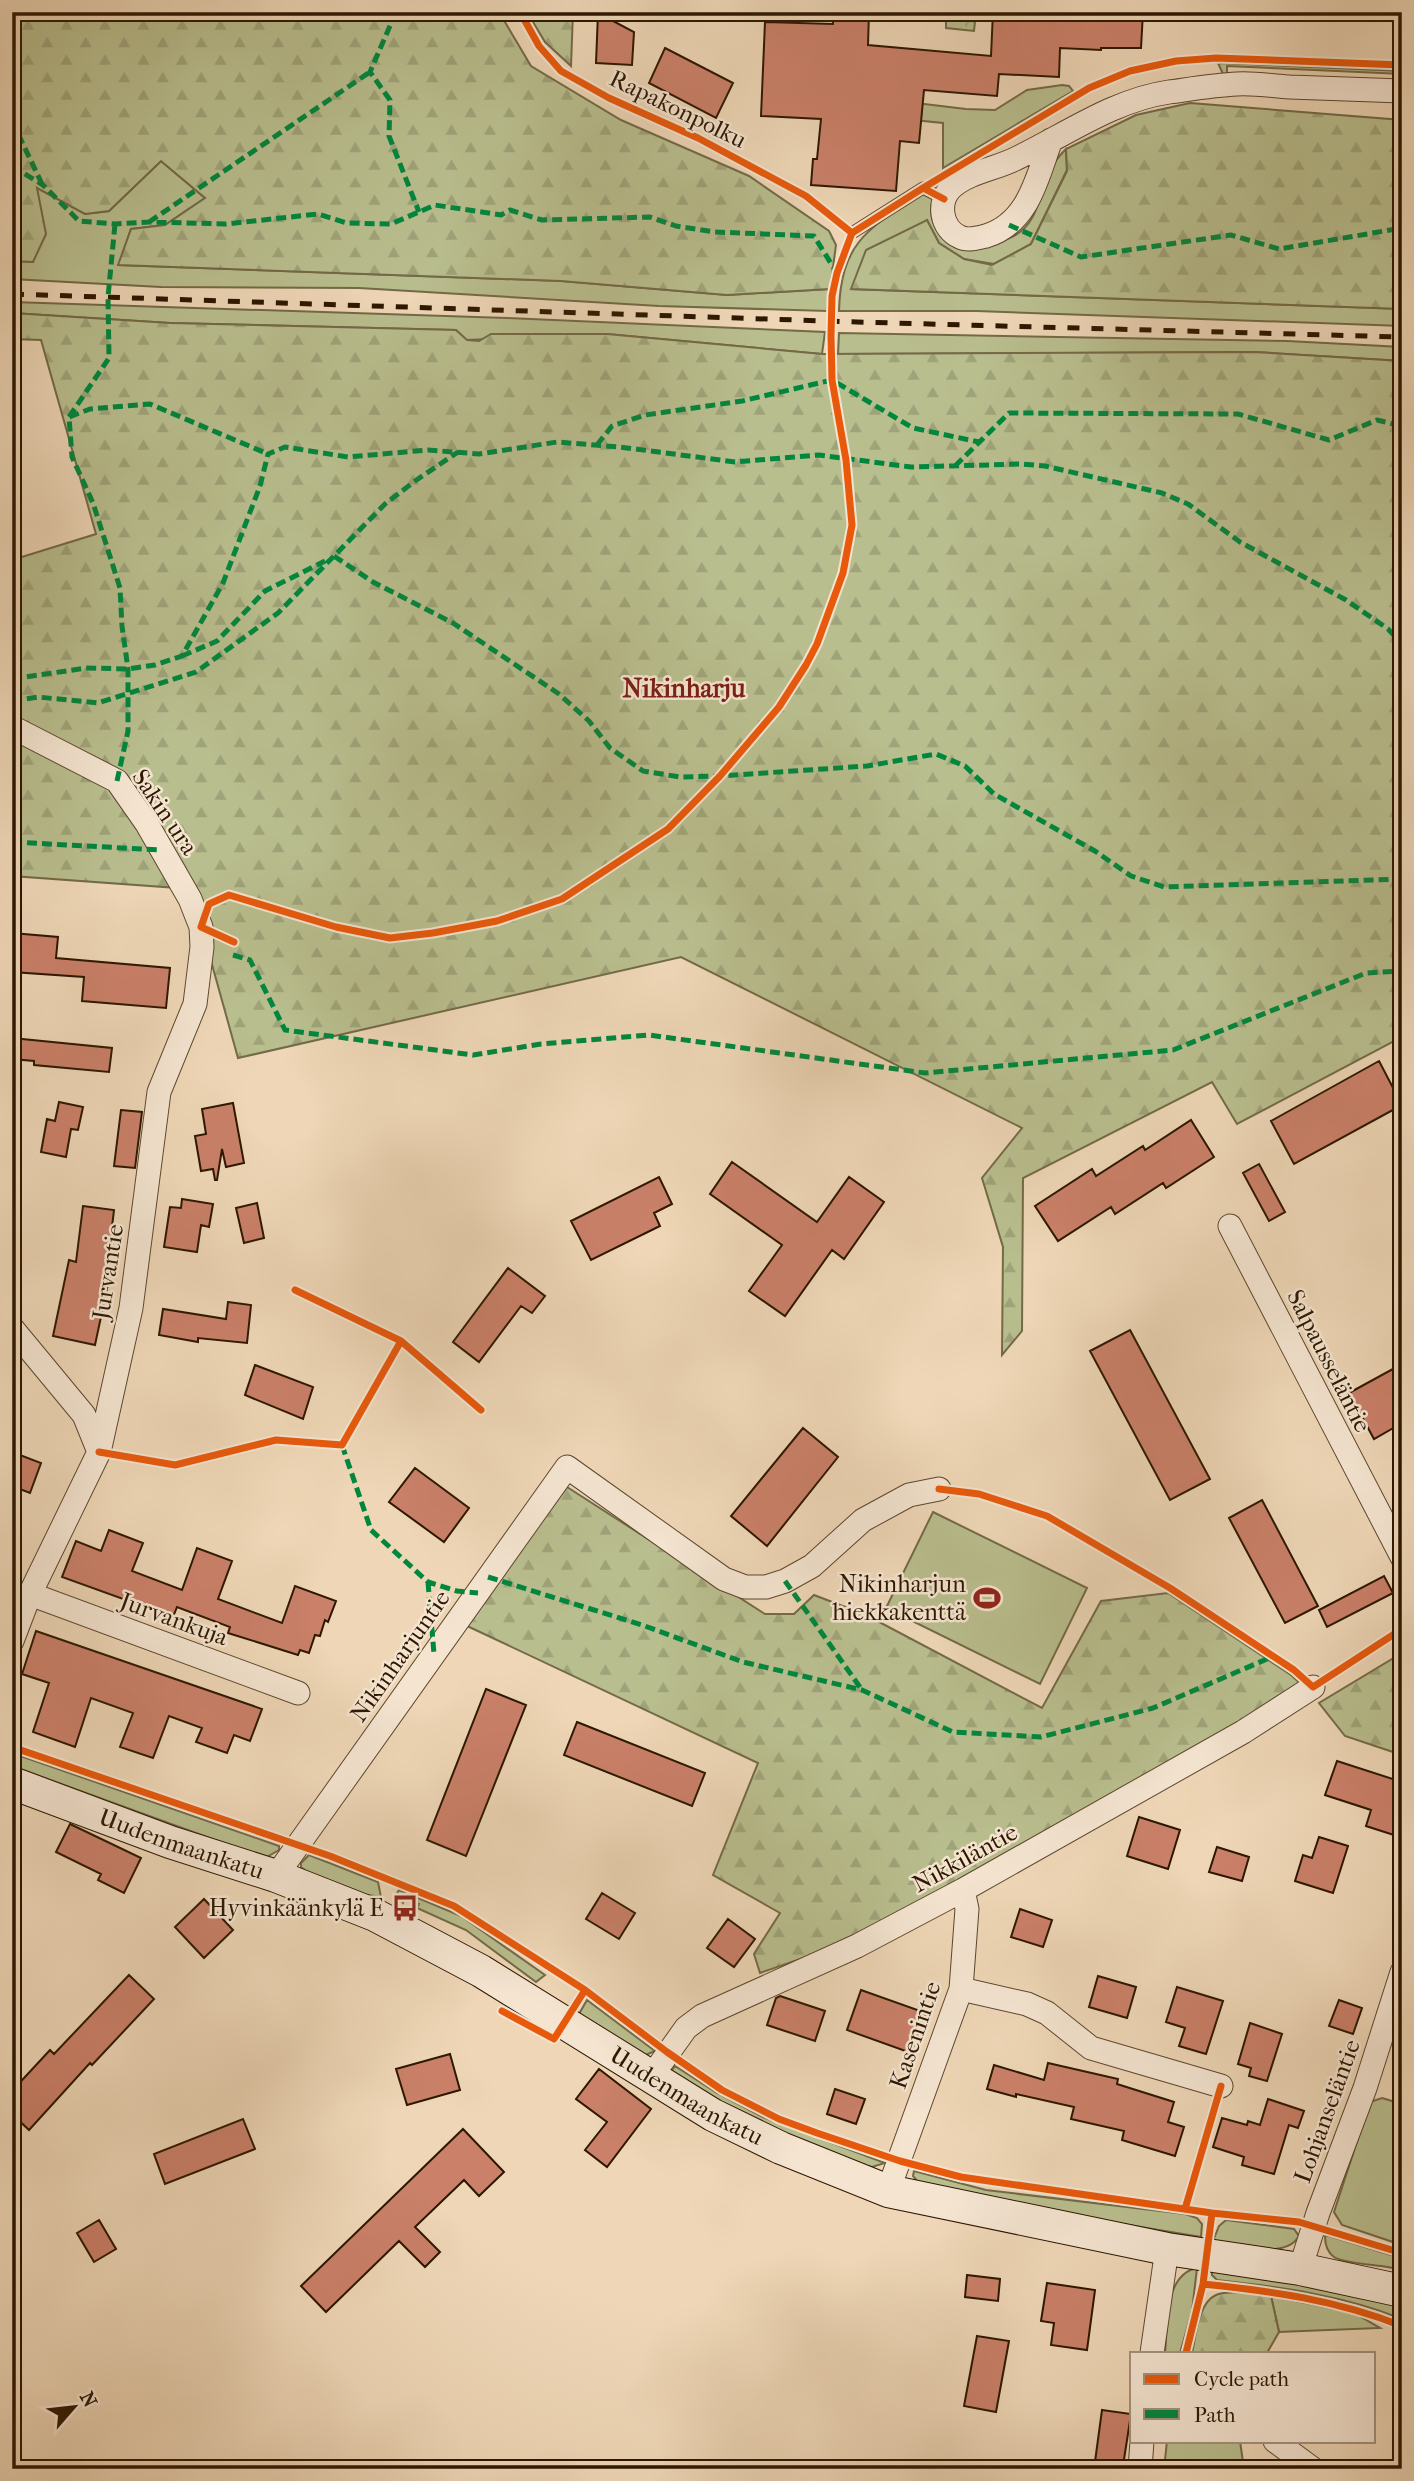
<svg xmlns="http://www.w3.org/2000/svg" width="1414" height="2481" viewBox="0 0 1414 2481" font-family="'IM FELL French Canon',serif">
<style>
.grass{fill:#b9be8e;stroke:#736a47;stroke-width:2}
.forest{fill:url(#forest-firs);stroke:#736a47;stroke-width:2}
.park{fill:url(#park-crowns);stroke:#736a47;stroke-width:2}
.building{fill:#ca8069;stroke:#2d1700;stroke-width:2}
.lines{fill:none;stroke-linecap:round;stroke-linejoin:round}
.service-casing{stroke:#5d472e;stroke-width:13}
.minor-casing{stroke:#5d472e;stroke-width:25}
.secondary-casing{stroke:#2d1700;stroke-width:34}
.service{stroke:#f4e4d0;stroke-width:10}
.minor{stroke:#f4e4d0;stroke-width:23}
.secondary{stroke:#f4e4d0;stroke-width:32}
.rail{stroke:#2d1700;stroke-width:5;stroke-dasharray:12 12;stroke-linecap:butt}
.quiet{stroke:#00873e;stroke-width:5;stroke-dasharray:10 5;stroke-linecap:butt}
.cycleway-casing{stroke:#f4e4d0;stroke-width:11}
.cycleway{stroke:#e8590c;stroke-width:7}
.labels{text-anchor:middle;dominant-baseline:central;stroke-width:5;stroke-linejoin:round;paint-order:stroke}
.street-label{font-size:24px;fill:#2d1700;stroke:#f4e4d0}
.poi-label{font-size:24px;fill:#2d1700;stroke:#f4e4d0;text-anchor:end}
.neighbourhood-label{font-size:26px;font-weight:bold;fill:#7a1f14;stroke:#f4e4d0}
</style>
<defs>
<pattern id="forest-firs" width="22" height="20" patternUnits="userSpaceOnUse" patternTransform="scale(1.75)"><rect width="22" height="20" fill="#b9be8e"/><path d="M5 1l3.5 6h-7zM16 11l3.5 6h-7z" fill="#9fa379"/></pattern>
<pattern id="park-crowns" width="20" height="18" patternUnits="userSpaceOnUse" patternTransform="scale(1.75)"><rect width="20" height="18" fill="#b9be8e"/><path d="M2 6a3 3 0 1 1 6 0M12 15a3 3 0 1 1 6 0" fill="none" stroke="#9fa379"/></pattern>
</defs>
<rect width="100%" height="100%" fill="#eed6b6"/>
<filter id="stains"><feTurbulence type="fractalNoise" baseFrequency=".00286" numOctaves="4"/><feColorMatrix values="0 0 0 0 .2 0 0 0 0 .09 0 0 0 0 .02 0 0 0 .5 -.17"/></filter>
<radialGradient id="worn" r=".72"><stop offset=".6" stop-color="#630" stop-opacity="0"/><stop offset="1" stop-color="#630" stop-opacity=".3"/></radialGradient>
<!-- grass -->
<path class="grass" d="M1218,63L1402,71V74L1227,66V74H1223Z
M1062,85L1069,86L1073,91L943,168V123L822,111L841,94L966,109L995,110L1027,90Z
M1066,149L1067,170L1031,244L994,264L964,259L939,243L927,220L852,289L1402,309V326L977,311H839C841,241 869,228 923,193L933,199C929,211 932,224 940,235C951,250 966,252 983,247C993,244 1005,241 1014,236C1039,222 1039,194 1050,170C1054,162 1060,155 1066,149Z
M161,161L205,198L165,225L131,229L119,265L561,281L727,295L830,289L827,311L659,306L359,288L161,287L12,279V261L33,262L37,187L85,214L109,211Z
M12,302L507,318L825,332L822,354L607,334L466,340L456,330L170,323L12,313Z
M839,333L1287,341L1402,347V361L1254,352L838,354Z
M933,1512L1087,1588L1040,1684L886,1608Z
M12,1753L279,1846V1850L265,1858L12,1766Z
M309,1855L378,1882L381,1897L355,1893L306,1871L301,1867V1863Z
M399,1890L461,1916L545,1975L536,1982L466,1930L417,1908L419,1904L406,1897L403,1903L396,1895Z
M587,2000L655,2051L643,2056L579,2014Z
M675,2066L717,2093L763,2117L885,2163L872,2167L862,2165L753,2120L674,2077L672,2070Z
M1382,2098L1402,2104V2189L1396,2202L1393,2221L1402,2236V2245L1342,2225L1334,2212L1370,2102Z
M914,2171L986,2190L1185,2214L1197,2218L1202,2224L1201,2237L1081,2217L918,2182L913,2176Z
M1226,2220L1294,2229L1299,2236C1286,2260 1237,2245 1213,2241L1219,2226Z
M1325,2236H1329L1401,2258L1402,2270C1386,2265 1344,2264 1334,2257C1327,2252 1325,2243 1325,2236Z
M1197,2268L1192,2311L1180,2353H1165C1168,2327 1163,2275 1197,2268Z
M1212,2270L1284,2279L1402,2303V2319C1343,2295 1280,2287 1217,2280L1212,2275Z
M1271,2296L1354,2313L1380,2328L1279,2332Z
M1167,2441H1240L1244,2469H1164Z"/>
<!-- forest -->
<path class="forest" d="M12,12H499L531,66L621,120L749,176L829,231L836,245L830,289L727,295L561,281L118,265L131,229L165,225L205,198L161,161L109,211L85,214L37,188L46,234L33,262L12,261Z
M527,12H573L571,66L545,42Z
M1190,103L1402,120V309L851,289L866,250L927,220L939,243L964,259L992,265L1031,244L1067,171L1066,149L1136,115Z
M12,313L170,323L456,330L467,340L479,341L491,334H607L822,354L1254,352L1402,361V1037L1237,1124L1212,1082L1023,1178L1022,1331L1002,1355L1003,1247L982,1178L1022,1128L681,957L238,1058L191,889L12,876V560L96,534L41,340L12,339Z
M567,1487L765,1614H794L814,1595L866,1615L1042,1708L1101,1601L1168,1593L1291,1675L1303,1686L855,1940L760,1973L754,1954L780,1913L713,1875L758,1763L465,1625Z
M1402,1653V1755L1345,1736L1319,1703Z
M1239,2292L1271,2296L1279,2332L1267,2353H1192C1196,2336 1198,2303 1216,2295C1223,2292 1232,2293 1239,2292Z"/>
<!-- park -->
<path class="park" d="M946,12H976L974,31L946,28Z"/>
<!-- building -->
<path class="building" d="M833,12H869L868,45L991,56L993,12H1143L1141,48H1101V50L1060,48L1059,77L999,74L997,96L924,90L919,143L900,141L896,191L811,185L813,159H817L821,119L761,116L765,22L833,24Z
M598,13L634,32L632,65L596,63Z
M665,48L733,83L716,118L649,83Z
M12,933L58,937L56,958L170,968L166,1008L82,1001L84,977L12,972Z
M12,1038L112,1048L109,1072L34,1065V1061L12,1059Z
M1379,1061L1402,1105L1294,1164L1271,1121Z
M59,1102L83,1107L78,1130L71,1129L66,1157L41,1152L47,1119L55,1121Z
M233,1103L244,1163L226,1167L222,1149L217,1180H215L213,1169L201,1171L195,1136L206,1134L202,1109Z
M121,1110L142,1112L135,1168L114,1166Z
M1191,1120L1214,1157L1166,1188L1163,1183L1115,1214L1111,1207L1058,1241L1035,1206L1092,1169L1096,1176L1143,1146L1145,1150Z
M732,1162L817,1222L849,1177L884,1202L844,1259L832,1250L785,1316L749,1291L782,1245L710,1194Z
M1259,1164L1285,1212L1269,1221L1243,1173Z
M659,1177L672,1204L654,1213L660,1226L591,1260L571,1221Z
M182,1199L213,1204L209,1227L201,1225L197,1252L164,1247L170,1207L181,1208Z
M257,1203L264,1238L244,1243L236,1208Z
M83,1206L114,1210L107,1269L111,1270L95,1345L53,1336L69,1260L76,1262Z
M508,1268L545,1296L532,1313L521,1306L479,1362L453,1342Z
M228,1302L251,1305L247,1343L198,1338V1342L159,1335L163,1309L226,1319Z
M1130,1330L1210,1479L1170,1500L1090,1351Z
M1402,1364V1423L1374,1439L1349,1393Z
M255,1365L313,1387L303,1419L245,1395Z
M803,1428L838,1457L767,1546L731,1516Z
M12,1452L41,1463L30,1493L12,1486Z
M415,1468L469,1508L444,1542L389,1502Z
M1262,1500L1318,1606L1285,1623L1229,1518Z
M109,1530L143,1543L132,1571L182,1590L197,1548L232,1561L218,1599L282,1623L295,1586L336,1601L328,1622L325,1620L320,1636L315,1635L309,1653L300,1650L298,1655L228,1633L230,1627L177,1607L173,1617L62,1577L76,1541L101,1551Z
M1384,1576L1393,1593L1327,1627L1319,1610Z
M36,1631L262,1709L250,1741L234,1735L227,1753L196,1742L202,1728L169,1716L153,1758L120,1747L133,1713L91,1698L75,1747L33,1732L49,1683L22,1674Z
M486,1689L526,1705L466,1856L427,1840Z
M577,1722L705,1773L692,1806L564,1755Z
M1337,1761L1402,1782V1822L1397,1836L1366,1826L1371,1810L1325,1795Z
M1139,1817L1180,1830L1168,1869L1127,1856Z
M70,1824L141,1858L124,1893L98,1880L101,1874L56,1852Z
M1319,1837L1348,1846L1333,1893L1295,1881L1303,1855L1312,1858Z
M1217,1847L1249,1857L1242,1881L1209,1872Z
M602,1893L635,1913L619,1939L586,1919Z
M204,1899L233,1930L204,1958L175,1927Z
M1020,1909L1052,1920L1043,1947L1011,1937Z
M728,1919L755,1939L734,1967L707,1948Z
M129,1975L154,1999L92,2065L90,2063L29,2130L12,2114V2091L50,2050L54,2054Z
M1098,1976L1136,1987L1127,2018L1089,2007Z
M1177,1987L1223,2001L1206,2054L1179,2046L1185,2028L1166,2022Z
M861,1990L926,2013L911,2053L847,2030Z
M780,1996L825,2011L815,2041L767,2025L776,1998Z
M1339,2000L1362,2008L1353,2034L1329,2026Z
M1250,2023L1282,2034L1267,2081L1249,2076L1251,2068L1238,2064Z
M450,2054L460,2090L407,2105L396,2069Z
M1048,2063L1118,2079L1117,2084L1174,2102L1168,2122L1184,2127L1175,2156L1122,2140L1124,2131L1071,2119L1074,2107L1016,2094V2097L987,2089L994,2065L1044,2080Z
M599,2069L651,2109L607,2167L585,2150L607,2122L576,2099Z
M835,2089L865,2099L856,2124L827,2114Z
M1268,2099L1304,2111L1298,2128L1289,2125L1274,2174L1242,2165L1244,2157L1213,2147L1222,2118L1247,2125L1248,2121L1260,2125Z
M243,2119L255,2149L165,2184L154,2154Z
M463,2129L504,2172L479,2196L464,2180L415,2227L440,2252L425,2267L399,2241L326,2312L301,2286Z
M99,2220L116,2249L94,2262L77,2233Z
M967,2275L1000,2279L998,2301L965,2297Z
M1047,2283L1095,2290L1087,2350L1051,2345L1054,2323L1041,2321Z
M977,2336L1009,2341L996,2412L964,2406Z
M1102,2410L1131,2414L1123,2466L1117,2465V2469H1094Z"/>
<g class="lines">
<!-- service casing -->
<g class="service-casing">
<path id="service" d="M852,233L923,188L944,199"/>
</g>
<!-- minor casing -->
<g class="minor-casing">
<path id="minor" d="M1051,140C1037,177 1029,223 986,236C978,238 968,241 960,237C941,229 937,202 951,188C967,173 994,169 1013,160C1064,136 1113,100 1169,92C1191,89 1215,85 1237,84C1255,83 1273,86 1290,87C1327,88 1365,90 1402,91
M12,727L117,781L147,824L190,899L201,927L202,947L195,1004L159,1092L131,1308L99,1452L30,1594L12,1641
M1230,1226L1402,1557
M12,1328L84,1415L99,1452
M30,1594L298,1693
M276,1876L567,1467L724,1579L745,1587H766L785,1581L812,1566L863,1520L909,1495L939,1489
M961,1989L1027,2004L1047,2013L1091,2048L1221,2086
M651,2077L686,2028L702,2016L857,1946L963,1890L1243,1732L1313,1687
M888,2191L961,1989L967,1909L963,1890
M1300,2269L1318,2213L1365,2088L1402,1972
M1152,2353L1167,2249
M1275,2441L1313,2469
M1140,2469L1142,2441"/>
</g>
<!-- secondary casing -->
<g class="secondary-casing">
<g id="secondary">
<path id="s1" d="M12,1783L170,1842L276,1876L375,1915L481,1971L713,2115L781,2148L888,2191L1167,2249L1300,2269L1402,2291"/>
</g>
</g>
<!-- service -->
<use href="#service" class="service"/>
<!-- minor -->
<use href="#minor" class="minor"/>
<!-- secondary -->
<use href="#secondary" class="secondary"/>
<!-- rail -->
<path class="rail" d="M12,294L857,322L1402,337"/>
<!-- quiet -->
<path class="quiet" d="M396,12L370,72L390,100L389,136L419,212
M12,121L42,184
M12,166L43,185L79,221L115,224L149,222L226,224L318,214L347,223L391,224L435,205L501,215L510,210L542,220L650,217L676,226L715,232L814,236L837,273
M149,222L370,72
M1009,225L1081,257L1231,235L1279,249L1402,228
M69,417L109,358L108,297L115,224
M597,445L612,426L645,415L742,401L832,380L913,428L979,442
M955,466L1009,413L1238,414L1329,440L1377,420L1402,426
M334,556L373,582L453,623L559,694L589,721L610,748L643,771L680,777L720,776L867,766L936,754L965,766L994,794L1095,851L1131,876L1164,887L1402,879
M182,656L217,641L265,591L325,561
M12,679L86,668L128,669L155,665L182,656L223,583L260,486L268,454L285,447L348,457L428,450L479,454L557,442L620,447L735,462L819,455L911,467L1022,464L1045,466L1162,493L1188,504L1240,542L1346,600L1388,629L1402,644
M12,701L38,697L98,703L196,672L278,613L385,504L415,481L458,452
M117,781L128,731V669L122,626L120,588L93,503L72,457L69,417L90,409L150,404L268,454
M12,842L161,850
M233,955L250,960L285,1030L473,1055L541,1044L649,1035L925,1073L1173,1050L1366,973L1402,971
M342,1445L371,1530L428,1582L457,1591L478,1593
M488,1577L642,1625L743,1662L862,1690L953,1732L1041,1737L1153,1708L1274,1656
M785,1581L862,1690
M428,1582L434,1654"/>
<!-- cycleway casing -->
<g class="cycleway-casing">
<path id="cycleway" d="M520,12L539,46L561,71L609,98L698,138L806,196L852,233
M923,188L1089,88L1130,71L1176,61L1216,58L1402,65
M852,233L923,188L944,199
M234,942L201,927L209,904L229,895L336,927L390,938L433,933L497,921L562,899L668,829L720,776L779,707L806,665L817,644L843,573L852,525L846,460L832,380L831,336L832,296L837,273L852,233
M295,1290L401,1341L481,1410
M99,1452L175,1465L276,1440L342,1445L401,1341
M939,1489L979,1494L1047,1516L1170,1588L1294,1670L1313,1687L1402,1629
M12,1747L330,1856L454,1906L585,1990L667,2052L722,2090L779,2119L817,2133L900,2161L961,2177L1212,2213L1299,2222L1402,2253
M502,2011L554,2039L585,1990
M1185,2209L1221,2086
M1203,2284C1271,2291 1337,2300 1402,2326
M1186,2353L1203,2284L1212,2213"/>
</g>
<!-- cycleway -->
<use href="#cycleway" class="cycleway"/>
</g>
<!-- icons -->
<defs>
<g id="stadium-bare" transform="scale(2.1)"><path d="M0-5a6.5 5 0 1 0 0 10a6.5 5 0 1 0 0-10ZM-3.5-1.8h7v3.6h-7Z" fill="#8f2418" stroke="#f4e4d0" stroke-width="2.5" paint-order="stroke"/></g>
<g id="bus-bare" transform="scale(2.1)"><path d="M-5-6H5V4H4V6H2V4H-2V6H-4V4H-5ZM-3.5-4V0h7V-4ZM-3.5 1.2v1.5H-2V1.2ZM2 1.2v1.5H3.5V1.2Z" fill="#8f2418" stroke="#f4e4d0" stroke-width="2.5" paint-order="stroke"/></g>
</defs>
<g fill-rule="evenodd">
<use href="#stadium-bare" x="987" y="1598"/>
<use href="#bus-bare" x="405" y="1908"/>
</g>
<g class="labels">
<!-- street labels -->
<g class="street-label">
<text transform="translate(678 109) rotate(26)">Rapakonpolku</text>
<text transform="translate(165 812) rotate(56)">Sakin ura</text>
<text transform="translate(108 1272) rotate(-81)">Jurvantie</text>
<text transform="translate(1329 1361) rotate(63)">Salpausseläntie</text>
<text transform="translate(174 1619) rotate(20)">Jurvankuja</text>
<text transform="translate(400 1656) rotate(-55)">Nikinharjuntie</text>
<text stroke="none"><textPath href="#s1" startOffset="180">Uudenmaankatu</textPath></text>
<text transform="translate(965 1858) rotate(-29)">Nikkiläntie</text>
<text transform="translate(915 2035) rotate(-71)">Kasenintie</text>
<text stroke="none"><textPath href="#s1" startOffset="747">Uudenmaankatu</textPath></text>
<text transform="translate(1327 2111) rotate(-70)">Lohjanseläntie</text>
</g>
<!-- poi labels -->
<g class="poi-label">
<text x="966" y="1584">Nikinharjun<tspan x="966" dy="28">hiekkakenttä</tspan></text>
<text x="384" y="1908">Hyvinkäänkylä E</text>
</g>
<!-- neighbourhood labels -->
<g class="neighbourhood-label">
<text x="684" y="688">Nikinharju</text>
</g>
</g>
<!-- margin -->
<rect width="1414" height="2481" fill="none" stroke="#eed6b6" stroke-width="42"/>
<rect x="14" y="14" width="1386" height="2453" fill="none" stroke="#2d1700" stroke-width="3.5"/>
<rect x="21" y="21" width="1372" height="2439" fill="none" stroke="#2d1700" stroke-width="2"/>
<!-- legend -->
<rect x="1130" y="2352" width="245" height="91" fill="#f4e4d0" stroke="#a4927d" stroke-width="2"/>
<rect x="1144" y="2374" width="35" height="10" fill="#e8590c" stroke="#a4927d" stroke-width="2"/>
<text x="1194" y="2386" font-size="21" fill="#2d1700">Cycle path</text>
<rect x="1144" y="2409" width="35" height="10" fill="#00873e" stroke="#a4927d" stroke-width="2"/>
<text x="1194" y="2422" font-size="21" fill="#2d1700">Path</text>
<!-- north arrow -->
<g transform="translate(74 2407) rotate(62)" stroke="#f4e4d0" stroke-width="5" paint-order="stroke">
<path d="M0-5L12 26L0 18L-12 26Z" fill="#2d1700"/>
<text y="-10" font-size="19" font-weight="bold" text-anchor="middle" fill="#2d1700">N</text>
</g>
<rect width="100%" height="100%" filter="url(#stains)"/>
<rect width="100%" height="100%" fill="url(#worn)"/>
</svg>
